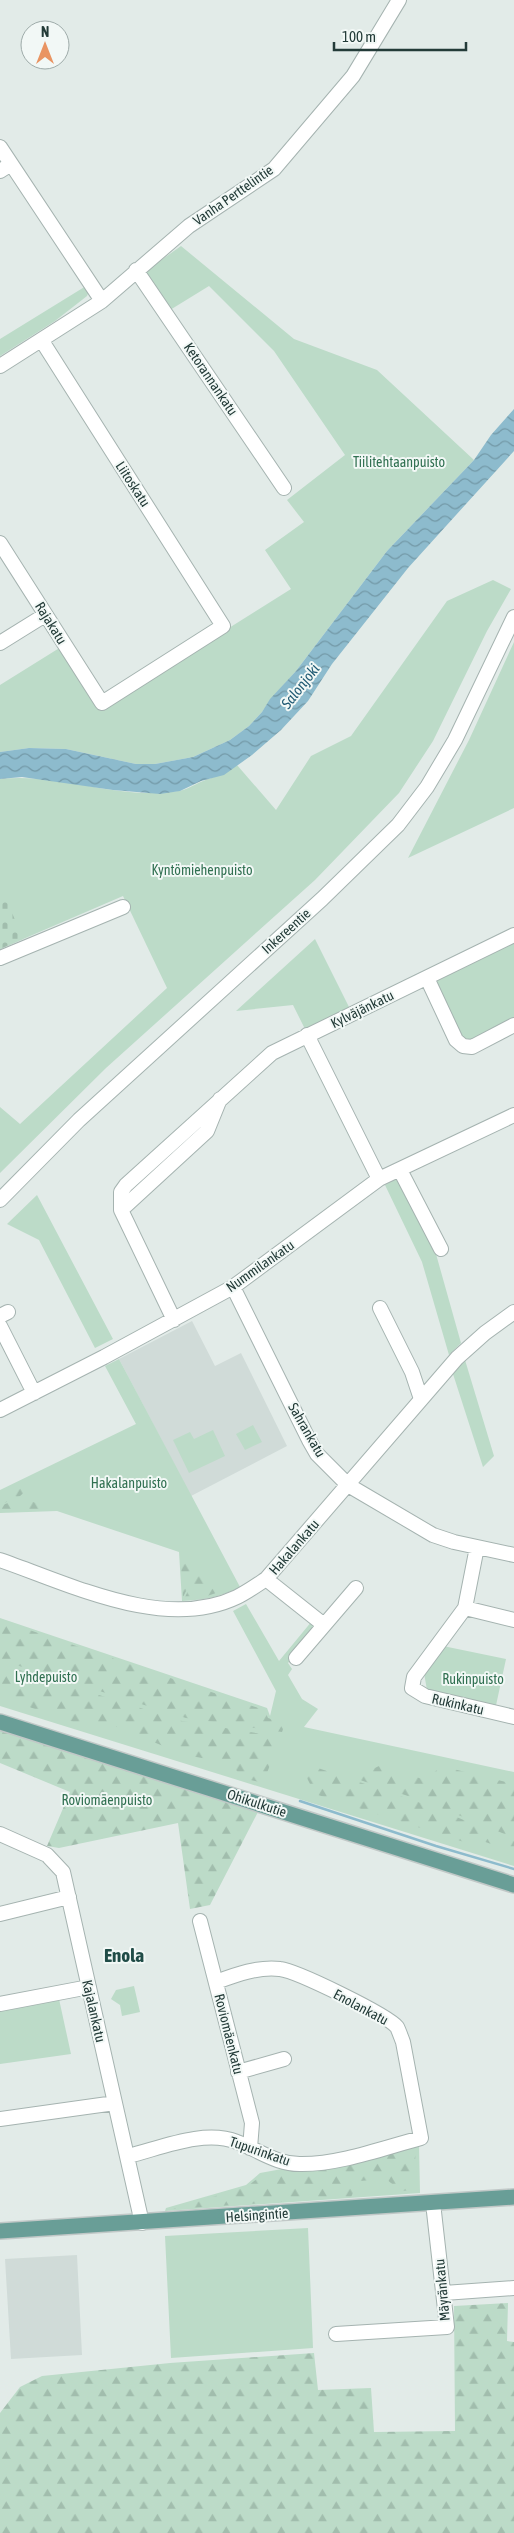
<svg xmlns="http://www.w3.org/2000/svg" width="514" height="2533" viewBox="0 0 514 2533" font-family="'Asap Condensed',sans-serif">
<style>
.built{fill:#d0dbd8}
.green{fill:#bcdbc8}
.forest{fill:url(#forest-firs)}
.cemetery{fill:url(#cemetery-stones)}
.water{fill:url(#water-waves)}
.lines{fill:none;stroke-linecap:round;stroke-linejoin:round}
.stream{stroke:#8dbbcd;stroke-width:2.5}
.minor-casing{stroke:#a5b3b0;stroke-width:16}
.major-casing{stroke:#c1c8c7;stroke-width:18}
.minor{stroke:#fff;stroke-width:14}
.major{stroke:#699e97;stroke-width:15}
.labels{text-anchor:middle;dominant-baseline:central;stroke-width:4;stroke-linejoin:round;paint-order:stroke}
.street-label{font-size:14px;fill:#233b38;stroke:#f2f8f6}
.park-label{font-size:14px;fill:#307051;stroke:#f2f8f6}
.water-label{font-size:15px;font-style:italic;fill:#215b74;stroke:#f2f8f6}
.district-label{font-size:19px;font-weight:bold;fill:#204c47;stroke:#f2f8f6}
</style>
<defs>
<pattern id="forest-firs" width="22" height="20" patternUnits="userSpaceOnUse" patternTransform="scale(1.25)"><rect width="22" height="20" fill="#bcdbc8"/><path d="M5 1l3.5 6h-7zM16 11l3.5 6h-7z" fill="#a1bdad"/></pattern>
<pattern id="cemetery-stones" width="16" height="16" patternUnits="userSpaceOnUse" patternTransform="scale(1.25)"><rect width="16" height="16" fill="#bcdbc8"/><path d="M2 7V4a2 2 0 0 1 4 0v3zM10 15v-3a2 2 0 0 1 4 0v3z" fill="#a1bdad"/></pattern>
<pattern id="water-waves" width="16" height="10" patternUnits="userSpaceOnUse" patternTransform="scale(1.25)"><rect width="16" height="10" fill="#8dbbcd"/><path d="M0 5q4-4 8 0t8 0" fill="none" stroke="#7399a7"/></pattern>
</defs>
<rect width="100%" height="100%" fill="#e2ebe8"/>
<!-- built -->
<path class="built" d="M192,1321L215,1366L241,1353L287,1446L191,1496L119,1359Z
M77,2255L82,2355L11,2359L5,2259Z"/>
<!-- green -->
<path class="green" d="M181,246L294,339L377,370L474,460L387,551L296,671L270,700L262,712L249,726L230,740L193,757L155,764H136L66,749L29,748L0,752V685L61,647L100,709L291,589L265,550L304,522L287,500L345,455L274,351L209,286L170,310L143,273Z
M86,286L89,291L87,296L55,321L0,356V339Z
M493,580L511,589L487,631L433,741L399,793L315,880L106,1068L0,1173V1107L20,1124L167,988L123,896L0,949V779C60,772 119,801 178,791C187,790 195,784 203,781C216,776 226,774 237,765L276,810L311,756L351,736L447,601Z
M514,642V808L408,858L469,740Z
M315,939L350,1009L305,1029L293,1005L236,1011Z
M514,941V1020L473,1040H461L435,981L439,977Z
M398,1178L436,1254L461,1343L449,1355L422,1262L385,1185Z
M37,1195L113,1339L95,1348L39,1240L7,1224Z
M119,1359L240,1587C220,1597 204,1600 182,1601L179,1552L57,1511L0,1513V1490L136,1424L105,1366Z
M465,1360L494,1456L483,1467L453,1374Z
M253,1425L262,1442L245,1450L236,1434Z
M213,1430L225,1456L189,1473L173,1440L190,1432L194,1439Z
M246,1604L279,1661L312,1621L315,1628L314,1633L288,1663L292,1669L288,1675L302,1699L318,1709L304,1727L514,1772V1866L0,1706V1618L267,1708L270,1716L276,1691L233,1611Z
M443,1646L506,1659L495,1710L427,1690L424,1673Z
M134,1986L140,2012L122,2016L120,2005L111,1999L116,1990Z
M59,1999L71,2054L0,2064V2009Z
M419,2144L420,2193L165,2211L166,2208L246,2185L260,2173Z
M308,2228L313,2348L171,2358L165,2236Z"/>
<!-- forest -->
<path class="forest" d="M23,1481L28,1489L20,1496L0,1505V1492Z
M21,1498L43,1505L47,1510L0,1512V1506Z
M180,1550L190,1553C192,1576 195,1575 183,1597Z
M195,1566L225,1590L204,1597H185L192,1583Z
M0,1620L264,1710L268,1718L285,1724L282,1732L186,1718L0,1660Z
M0,1664L182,1721L281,1737L263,1783L242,1778L231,1763L185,1755L105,1722L82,1725L0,1697Z
M0,1728L259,1810L210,1905L190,1909L178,1823L59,1848L47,1846L70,1792L0,1763Z
M379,1766L426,1780L441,1766L514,1784V1838L429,1803L354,1778Z
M315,1767L430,1806L514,1841V1852L471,1837L467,1843L315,1794L306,1776Z
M416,2148L413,2190L401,2191L386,2179L359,2181L351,2197L173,2209L248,2186L263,2174L339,2164Z
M508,2303L507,2341L514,2342V2533H0V2413L20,2387L42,2376L170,2363L314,2353L318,2390L371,2388L374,2432L455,2431L454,2306Z"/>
<!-- cemetery -->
<path class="cemetery" d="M0,884L23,939L0,949Z"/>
<!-- water -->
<path class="water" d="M514,409V451L408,568L332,664L308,701L281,730L252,755L224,775L201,781L180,791L160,794L113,790L22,777L0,779V752L29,748L66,749L136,764H155L193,757L230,740L249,726L262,712L270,699L296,671L387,551L474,460L491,435Z"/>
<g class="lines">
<!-- stream -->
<path class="stream" d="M300,1801L436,1846L514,1869"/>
<!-- minor casing -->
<g class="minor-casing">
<path id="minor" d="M0,147L102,301
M0,171L11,164
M136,270L284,488
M0,366L102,301L189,226L274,169L353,76L399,0
M0,543L102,703L223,626L42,341
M0,643L45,615
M0,958L123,907
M427,978L456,1040L463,1046L472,1047L514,1025
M307,1035L379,1179
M400,1170L441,1249
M0,1200L79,1120L322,899L398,825L427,787L455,740L514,617
M121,1210L207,1131L220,1099
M233,1287L309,1440L317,1454L348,1485L433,1535L454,1542L514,1555
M380,1308L412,1372L421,1399
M0,1316L8,1312
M174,1320L121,1210V1192L126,1185L272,1053L514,935
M0,1326L34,1393
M0,1410L104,1357L233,1287L379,1179L514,1115
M477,1547L465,1608L414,1677L412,1688L425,1696L514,1717
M0,1560C70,1584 164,1632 237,1597C247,1592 257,1585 266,1579L457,1358L485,1333L514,1312
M266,1579L324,1625
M465,1608L514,1620
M296,1658L356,1588
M0,1834L47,1855L63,1872L142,2223
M0,1914L69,1897
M200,1921L252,2123L250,2148
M0,2004L89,1987
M238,2072L284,2059
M0,2119L115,2103
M128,2156C161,2148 204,2129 237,2142C259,2150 277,2165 302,2164C341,2164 383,2148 421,2138L403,2042C401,2037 399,2031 397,2027C387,2015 297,1971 280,1969C259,1966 235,1975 216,1982
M444,2293L514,2288
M336,2334L447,2327L433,2203"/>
</g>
<!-- major casing -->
<g class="major-casing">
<path id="major" d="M0,1722L514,1885
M0,2231L514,2197"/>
</g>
<!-- minor -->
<use href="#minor" class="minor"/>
<!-- major -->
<use href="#major" class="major"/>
</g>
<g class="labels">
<!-- street labels -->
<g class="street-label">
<text transform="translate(233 195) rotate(-35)">Vanha Perttelintie</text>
<text transform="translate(211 379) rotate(56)">Ketorannankatu</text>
<text transform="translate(133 484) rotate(57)">Liitoskatu</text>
<text transform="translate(51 623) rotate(58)">Rajakatu</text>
<text transform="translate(286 931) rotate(-42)">Inkereentie</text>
<text transform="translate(362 1009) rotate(-26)">Kylväjänkatu</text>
<text transform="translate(260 1266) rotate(-35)">Nummilankatu</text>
<text transform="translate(307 1430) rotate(60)">Sahrankatu</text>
<text transform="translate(294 1547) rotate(-49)">Hakalankatu</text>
<text transform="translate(458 1704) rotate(13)">Rukinkatu</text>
<text transform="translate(257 1803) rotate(18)">Ohikulkutie</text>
<text transform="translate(361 2007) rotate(28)">Enolankatu</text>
<text transform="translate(94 2011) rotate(77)">Kajalankatu</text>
<text transform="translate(229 2034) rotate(76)">Roviomäenkatu</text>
<text transform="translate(260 2151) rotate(19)">Tupurinkatu</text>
<text transform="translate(257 2215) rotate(-4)">Helsingintie</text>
<text transform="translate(442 2290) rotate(-95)">Mäyränkatu</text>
</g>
<!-- park labels -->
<g class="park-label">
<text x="399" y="462">Tiilitehtaanpuisto</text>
<text x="202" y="870">Kyntömiehenpuisto</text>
<text x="129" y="1483">Hakalanpuisto</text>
<text x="46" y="1677">Lyhdepuisto</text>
<text x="473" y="1679">Rukinpuisto</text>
<text x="107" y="1800">Roviomäenpuisto</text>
</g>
<!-- water labels -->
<g class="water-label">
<text transform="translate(300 686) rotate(-52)">Salonjoki</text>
</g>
<!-- district labels -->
<g class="district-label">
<text x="124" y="1955">Enola</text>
</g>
</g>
<!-- north arrow -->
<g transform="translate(45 45)"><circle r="24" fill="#f2f8f6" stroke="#9facaa"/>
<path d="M0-4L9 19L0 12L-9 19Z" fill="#e99462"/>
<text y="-8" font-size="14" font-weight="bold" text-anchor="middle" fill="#233b38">N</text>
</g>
<!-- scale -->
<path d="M334 42v8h132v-8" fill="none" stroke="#233b38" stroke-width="2.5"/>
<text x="342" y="42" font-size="15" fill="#233b38" stroke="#f2f8f6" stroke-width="4" paint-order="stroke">100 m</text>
</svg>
